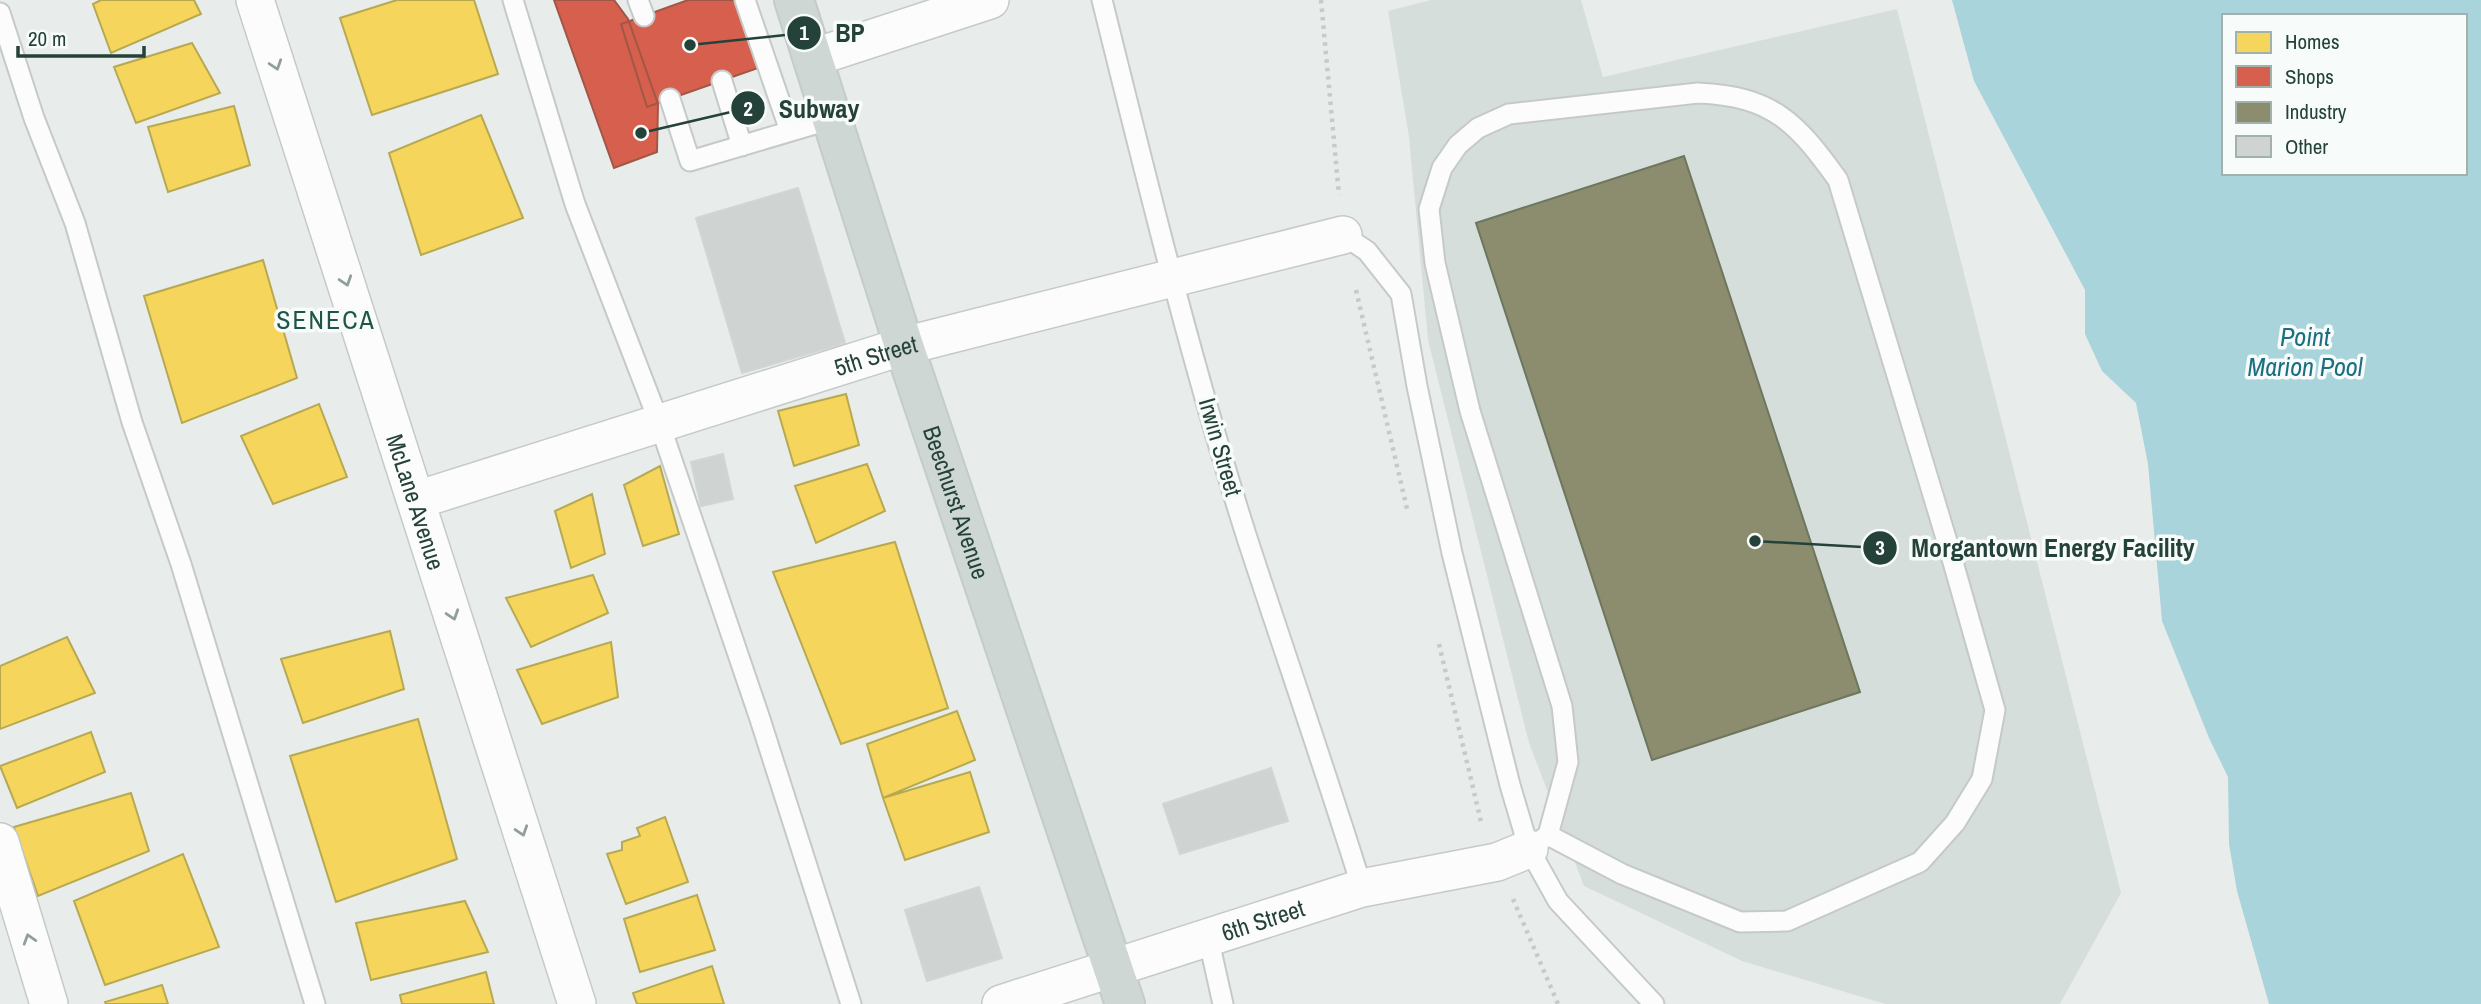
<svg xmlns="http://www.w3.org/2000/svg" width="2481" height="1004" viewBox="0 0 2481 1004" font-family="'Archivo Narrow',sans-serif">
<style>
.built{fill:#d6dedb}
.water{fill:#a9d4db;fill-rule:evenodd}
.homes{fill:#f6d55c;stroke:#b7a952;stroke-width:2}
.shops{fill:#d6604d;stroke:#a15747;stroke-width:2}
.industry{fill:#8c8c6e;stroke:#6d765e;stroke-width:2}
.building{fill:#cfd4d2;stroke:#d1d6d4;stroke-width:2}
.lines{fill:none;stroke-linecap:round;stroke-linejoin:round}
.service-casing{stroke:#c5cac8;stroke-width:23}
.minor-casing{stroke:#c5cac8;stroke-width:40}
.primary-casing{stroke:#c3ccc9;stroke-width:42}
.path{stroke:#c3ccca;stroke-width:4.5;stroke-dasharray:3.5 5;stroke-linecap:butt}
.service{stroke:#fcfcfc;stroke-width:19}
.minor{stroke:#fcfcfc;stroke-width:37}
.primary{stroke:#cfd7d5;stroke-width:38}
.oneway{stroke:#909f9b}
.labels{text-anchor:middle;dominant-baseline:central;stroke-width:7;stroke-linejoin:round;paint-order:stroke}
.street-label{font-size:24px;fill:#24423a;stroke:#f7fbf9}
.neighbourhood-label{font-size:26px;letter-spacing:2px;fill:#1f5548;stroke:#f7fbf9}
.water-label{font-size:26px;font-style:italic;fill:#1c6f80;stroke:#f7fbf9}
.leader{fill:none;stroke:#24423a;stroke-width:2.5}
.callout-dot{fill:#24423a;stroke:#f7fbf9;stroke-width:2.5}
.mark-label{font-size:21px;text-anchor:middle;font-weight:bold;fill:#fff}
.callout-label{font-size:26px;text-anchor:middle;font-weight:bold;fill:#24423a;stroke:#f7fbf9;stroke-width:7;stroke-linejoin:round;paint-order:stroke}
</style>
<rect width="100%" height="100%" fill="#e8edeb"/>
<!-- built -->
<path class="built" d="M1431,0H1581L1603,77L1897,9L2121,893L2060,1004H1885L1742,961L1584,886L1529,743L1428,340L1409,137L1388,11Z"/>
<!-- water -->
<path class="water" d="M1952,0H2481V1004H2269L2237,891L2229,844L2228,777L2209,738L2162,621L2148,464L2136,403L2102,371L2085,334V290L1974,81ZM2224,16H2465V173H2224Z"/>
<!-- homes -->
<path class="homes" d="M101,0H194L201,14L111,53L93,4Z
M397,0H474L498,74L372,115L340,18Z
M192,43L220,93L136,123L114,67Z
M234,106L250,165L168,192L148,127Z
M481,115L523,218L421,255L389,153Z
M263,260L297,378L182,423L144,296Z
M846,394L859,445L794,466L778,411Z
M319,404L347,477L273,504L241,436Z
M867,464L885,511L816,543L795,486Z
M660,466L679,534L643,546L624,485Z
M592,494L605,554L571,568L555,511Z
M895,542L948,708L841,744L773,572Z
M593,575L608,613L531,647L506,598Z
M390,631L404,689L303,723L281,659Z
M67,637L95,693L0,729V666Z
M611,642L618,697L542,724L517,670Z
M957,711L975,760L883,798L867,744Z
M418,719L457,859L336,902L290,756Z
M91,732L105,772L17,808L0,766Z
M970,772L989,832L905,860L883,798Z
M131,793L149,851L38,896L14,827Z
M665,817L688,882L626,904L607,854L622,850V842L640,836L637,828Z
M183,854L219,947L105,985L74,901Z
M697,895L715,950L640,972L624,919Z
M465,901L488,952L371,980L356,923Z
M712,966L724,1004H637L633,993Z
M486,972L494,1004H402L400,995Z
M162,985L168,1004H106L105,1002Z"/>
<!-- shops -->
<path class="shops" d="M554,0H614L628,19L658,104L657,152L614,168Z
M688,0H736L761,67L647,107L621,24Z"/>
<!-- industry -->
<path class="industry" d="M1684,156L1860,692L1652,760L1476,223Z"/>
<!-- building -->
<path class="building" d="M798,188L845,343L742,373L696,218Z
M723,454L733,499L701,506L691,462Z
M1271,768L1288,821L1180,854L1163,804Z
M979,887L1002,958L927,981L905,910Z"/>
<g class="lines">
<!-- service casing -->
<g class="service-casing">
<path id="service" d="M513,0L575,204L659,422L759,716L851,1004
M638,0L644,16
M745,0L790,131
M1102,0C1147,181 1191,363 1248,541C1286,657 1326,772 1362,888
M0,13L34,118L75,223L132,422L181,564L315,1004
M722,81L742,146
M670,99L690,161L832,119
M1343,235L1367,251L1401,294L1417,386L1452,553L1510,785L1529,849L1558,901L1654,1004
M1529,849L1548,835L1622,874L1740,922L1787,921L1920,862L1955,823L1982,779L1995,710L1949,548L1838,180C1797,123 1773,96 1698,93L1509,114L1478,128L1458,145L1442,168L1429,209L1435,263L1470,411L1562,706L1568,762L1548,835
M1208,937L1223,1004"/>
</g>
<!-- minor casing -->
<g class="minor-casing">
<g id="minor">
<path id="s1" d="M255,0L577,1004"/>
<path d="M812,58L990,0"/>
<path id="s2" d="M417,500L904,346L1343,235"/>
<path d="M0,842L49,1004"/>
<path id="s3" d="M1001,1004L1362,888L1497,862L1529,849"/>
</g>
</g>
<!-- primary casing -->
<g class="primary-casing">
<g id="primary">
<path id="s4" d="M794,0L904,346L1125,1004"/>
</g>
</g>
<!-- path -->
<path class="path" d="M1321,0L1339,195
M1356,290L1408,513
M1439,644L1482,826
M1513,899L1558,1004"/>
<!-- service -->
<use href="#service" class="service"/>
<!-- minor -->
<use href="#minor" class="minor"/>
<!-- primary -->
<use href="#primary" class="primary"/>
</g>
<!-- one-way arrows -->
<defs><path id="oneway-chevron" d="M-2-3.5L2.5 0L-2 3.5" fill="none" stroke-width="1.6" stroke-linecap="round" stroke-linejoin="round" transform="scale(1.75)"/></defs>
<g class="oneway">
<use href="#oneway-chevron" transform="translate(276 65) rotate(72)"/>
<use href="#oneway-chevron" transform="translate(346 281) rotate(72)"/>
<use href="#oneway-chevron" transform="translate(453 615) rotate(72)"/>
<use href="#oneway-chevron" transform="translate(522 831) rotate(72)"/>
<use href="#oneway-chevron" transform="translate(29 939) rotate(-107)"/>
</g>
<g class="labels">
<!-- street labels -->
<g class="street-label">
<text stroke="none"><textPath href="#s2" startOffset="481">5th Street</textPath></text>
<text transform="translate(1221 447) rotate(74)">Irwin Street</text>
<text stroke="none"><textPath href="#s1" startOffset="527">McLane Avenue</textPath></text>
<text stroke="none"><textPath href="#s4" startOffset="528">Beechurst Avenue</textPath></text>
<text stroke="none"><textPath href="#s3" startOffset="275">6th Street</textPath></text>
</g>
<!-- neighbourhood labels -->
<g class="neighbourhood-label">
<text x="326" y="319">SENECA</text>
</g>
<!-- water labels -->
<g class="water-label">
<text x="2305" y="336">Point<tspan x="2305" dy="30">Marion Pool</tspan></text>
</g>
</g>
<!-- callouts -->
<path class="leader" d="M690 45L804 33M641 133L748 108M1755 541L1880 548"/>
<g class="callout-dot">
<circle cx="690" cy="45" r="7"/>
<circle cx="641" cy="133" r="7"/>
<circle cx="1755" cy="541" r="7"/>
<circle cx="804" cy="33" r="18"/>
<circle cx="748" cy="108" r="18"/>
<circle cx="1880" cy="548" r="18"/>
</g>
<g class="mark-label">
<text x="804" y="40">1</text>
<text x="748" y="116">2</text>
<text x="1880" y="555">3</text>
</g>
<g class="callout-label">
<text x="850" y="42">BP</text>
<text x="819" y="118">Subway</text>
<text x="2053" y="557">Morgantown Energy Facility</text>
</g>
<!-- legend -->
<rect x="2222" y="14" width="245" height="161" fill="#f7fbf9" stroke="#a3b1ad" stroke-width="2"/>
<rect x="2236" y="32" width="35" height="21" fill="#f6d55c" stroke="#a3b1ad" stroke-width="2"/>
<text x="2285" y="49" font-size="21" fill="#24423a">Homes</text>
<rect x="2236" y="66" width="35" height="21" fill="#d6604d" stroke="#a3b1ad" stroke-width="2"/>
<text x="2285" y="84" font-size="21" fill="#24423a">Shops</text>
<rect x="2236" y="102" width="35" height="21" fill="#8c8c6e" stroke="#a3b1ad" stroke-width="2"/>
<text x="2285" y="119" font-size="21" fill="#24423a">Industry</text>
<rect x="2236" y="136" width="35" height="21" fill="#cfd4d2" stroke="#a3b1ad" stroke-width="2"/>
<text x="2285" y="154" font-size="21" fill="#24423a">Other</text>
<!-- scale -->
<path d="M18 46v10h126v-10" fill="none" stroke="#24423a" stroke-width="3.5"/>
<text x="28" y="46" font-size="21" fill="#24423a" stroke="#f7fbf9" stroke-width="5" paint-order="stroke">20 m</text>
</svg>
